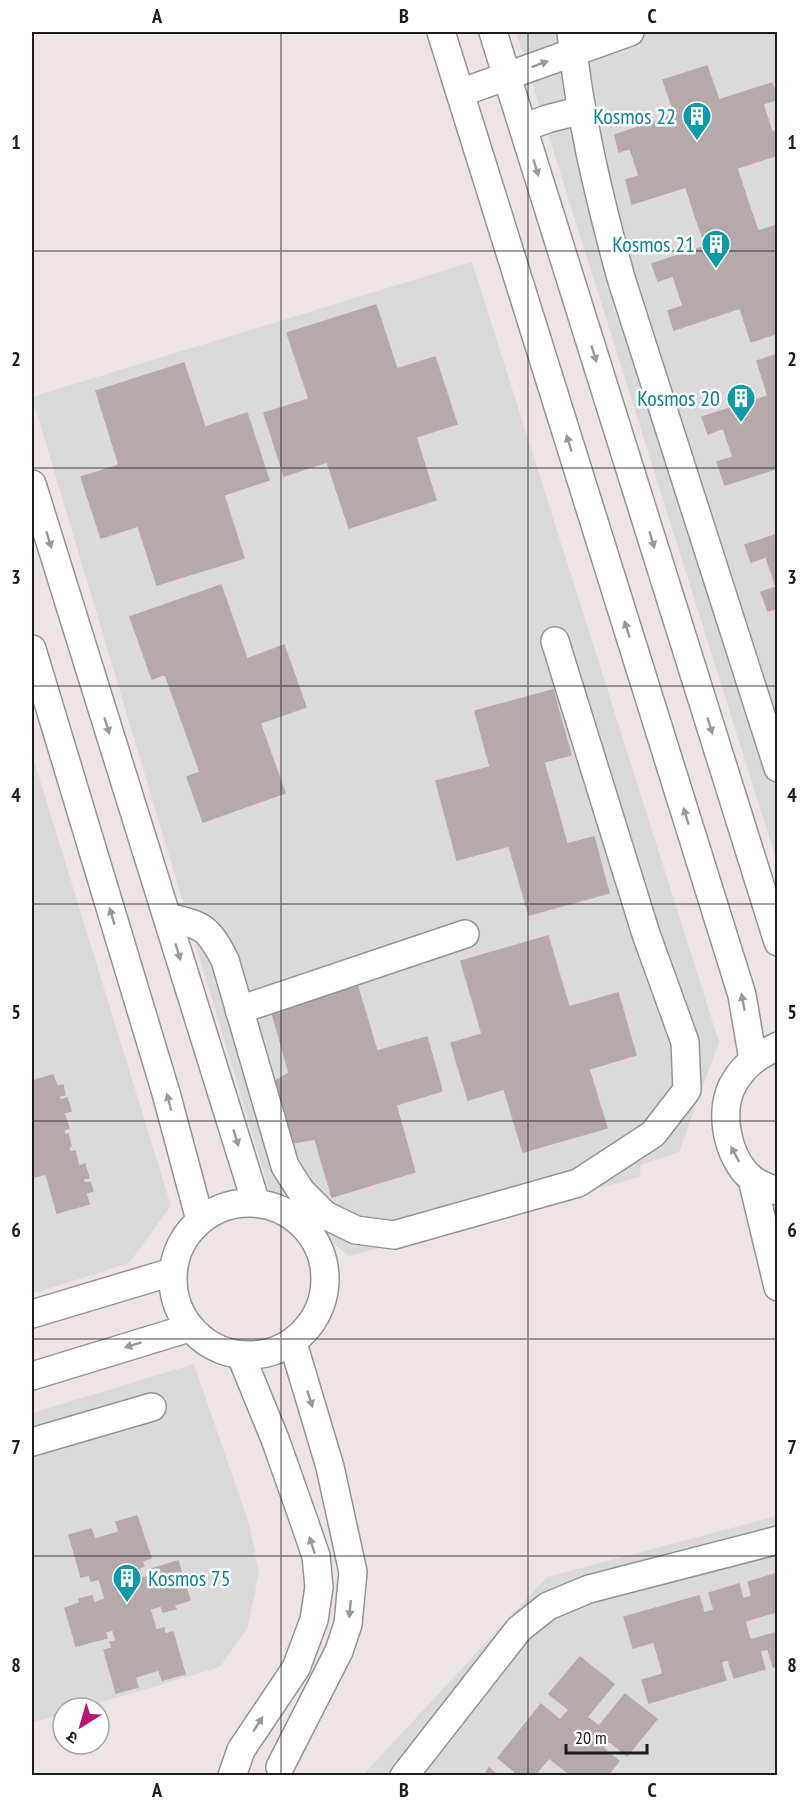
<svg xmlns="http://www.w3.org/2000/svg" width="809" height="1807" viewBox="0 0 809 1807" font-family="'PT Sans Narrow','Noto Sans Devanagari',sans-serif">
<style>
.residential{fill:#dbdada}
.building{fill:#b6a9ac;stroke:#bda7ab;stroke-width:1.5}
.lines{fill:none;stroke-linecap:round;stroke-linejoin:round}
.street-casing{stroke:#949494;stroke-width:30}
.street{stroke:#fff;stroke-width:27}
.oneway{fill:#999}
.grid{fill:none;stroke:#1d1d1d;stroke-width:1.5;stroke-opacity:0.55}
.labels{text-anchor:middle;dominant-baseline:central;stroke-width:5;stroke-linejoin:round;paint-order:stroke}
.culture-label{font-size:22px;fill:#0d838f;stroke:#fff;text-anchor:end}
.neatline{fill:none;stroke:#1d1d1d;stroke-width:2}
.grid-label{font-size:20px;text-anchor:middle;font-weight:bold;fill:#1d1d1d}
</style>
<rect width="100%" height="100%" fill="#ede4e3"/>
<!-- residential -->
<path class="residential" d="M516,32H777V862Z
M472,262L719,1042L679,1152L641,1165L640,1177L349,1256L269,1190L32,397Z
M32,754L171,1206L129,1263L32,1294Z
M194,1364L249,1524L259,1572L248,1627L220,1667L82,1708H63V1714L32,1723V1413Z
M777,1516V1775L362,1776L547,1577Z"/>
<!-- building -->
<path class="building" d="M707,66L719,100L772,83L778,99L763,104L772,132L778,130V155L737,168L747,199L695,216L686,187L632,204L626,180L639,176L630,148L619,152L615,135L675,115L663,80Z
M747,199L758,231L778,225V333L751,342L740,308L674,330L668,311L683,306L673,276L658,281L652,264L706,246L695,216Z
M376,305L397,369L435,357L457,424L416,437L436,500L349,528L327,462L284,476L264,413L309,399L287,333Z
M778,354V468L725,485L717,462L733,457L723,428L708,434L702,417L768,396L757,361Z
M184,363L205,427L247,413L269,480L224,495L244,558L157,585L138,526L101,538L81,477L119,465L96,391Z
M778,534V608L768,611L761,592L776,587L766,557L751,562L745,545Z
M221,585L247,659L284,645L306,707L260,723L285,793L203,822L187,777L200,772L165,674L152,679L130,617Z
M553,690L571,755L544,762L567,844L594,837L609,893L529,915L509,846L457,860L436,781L490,767L475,711Z
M548,936L569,1007L618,993L636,1055L589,1069L607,1128L523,1152L504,1089L468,1100L451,1043L482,1034L461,961Z
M356,981L377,1051L427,1037L442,1091L396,1105L415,1172L332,1197L315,1139L287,1144L267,1086L289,1073L270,1005Z
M53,1075L57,1086L63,1085L65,1095L59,1096L60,1100L67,1098L71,1111L64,1113L69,1128L64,1130L65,1135L68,1134L71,1146H69L70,1152L75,1151L79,1166L85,1164L89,1178L83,1179L84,1183L90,1182L93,1191L86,1193L89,1204L57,1213L46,1174L34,1177L32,1168V1081Z
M137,1516L151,1558L142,1561L144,1566L139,1568L142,1578L150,1576L148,1570L178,1561L190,1600L174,1605L176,1609L163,1612L161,1606L150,1609L156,1630L164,1628L165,1634L173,1632L185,1674L162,1680L159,1670L135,1677L138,1687L116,1693L104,1650L112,1648L110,1642L116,1641L113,1630L105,1632L107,1638L76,1646L65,1608L80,1603L79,1599L92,1596L94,1603L105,1599L99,1579L91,1581L89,1575L81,1577L69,1535L91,1529L95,1539L119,1532L116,1522Z
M778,1573V1618L776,1612L745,1621L750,1640L778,1632V1666L773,1667L768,1649L760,1651L765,1669L734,1678L728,1659L721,1662L726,1680L649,1703L642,1680L663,1674L654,1642L633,1648L624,1617L699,1596L704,1613L714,1610L709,1593L739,1584L743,1599L752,1596L748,1582Z
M580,1657L614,1684L587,1717L599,1726L625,1694L657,1719L627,1756L609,1741L603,1748L619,1761L607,1776H567L568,1773L549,1758L534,1776H513L515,1772L498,1758L541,1704L560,1720L569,1710L549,1694Z
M489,1768L498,1776H484Z"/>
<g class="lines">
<!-- street casing -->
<g class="street-casing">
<path id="street" d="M441,32L742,995L753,1060
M493,32L778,942
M571,32C579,115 599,197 621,278L778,768
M460,93L630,32
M523,128L547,119L582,110
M32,484L256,1203
M32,649L166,1093L200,1220
M167,917C204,926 207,926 225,960L285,1166L301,1191L325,1215L356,1230L394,1235L578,1183L653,1134L687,1090L685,1042L646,934L555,641
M239,1010L465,934
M778,1046C758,1056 747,1062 735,1081C717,1109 727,1158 752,1179C759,1185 769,1188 778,1191
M752,1179L778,1287
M173 1279a76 76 0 1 1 152 0a76 76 0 1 1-152 0Z
M32,1314L172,1272
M32,1376L189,1328
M32,1442L152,1407
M280,1767L339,1651L348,1624L353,1572L330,1467L293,1343
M232,1776L241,1750L296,1668L314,1620L319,1587L316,1556L304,1521L275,1439L241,1356
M404,1776L519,1629L548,1606L589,1589L778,1540"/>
</g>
<!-- street -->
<use href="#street" class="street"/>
</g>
<!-- one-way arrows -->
<defs><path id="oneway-solid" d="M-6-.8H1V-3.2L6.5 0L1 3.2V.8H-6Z" transform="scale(1.5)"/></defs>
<g class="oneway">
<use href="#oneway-solid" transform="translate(540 64) rotate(-20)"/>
<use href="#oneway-solid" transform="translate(536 168) rotate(73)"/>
<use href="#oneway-solid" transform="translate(594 354) rotate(73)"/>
<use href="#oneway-solid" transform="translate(569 443) rotate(-107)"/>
<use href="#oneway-solid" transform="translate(49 540) rotate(73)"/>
<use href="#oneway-solid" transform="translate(652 540) rotate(73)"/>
<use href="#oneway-solid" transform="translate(627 629) rotate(-107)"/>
<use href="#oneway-solid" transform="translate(107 726) rotate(73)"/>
<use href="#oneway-solid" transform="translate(710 726) rotate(73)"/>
<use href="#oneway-solid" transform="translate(686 816) rotate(-107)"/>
<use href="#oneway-solid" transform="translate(112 916) rotate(-107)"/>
<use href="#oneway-solid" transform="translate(178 952) rotate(73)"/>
<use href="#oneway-solid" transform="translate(743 1002) rotate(-101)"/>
<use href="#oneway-solid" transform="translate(169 1102) rotate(-105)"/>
<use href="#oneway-solid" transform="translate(236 1138) rotate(73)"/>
<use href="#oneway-solid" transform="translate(735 1154) rotate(-118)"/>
<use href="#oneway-solid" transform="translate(133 1345) rotate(163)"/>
<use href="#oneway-solid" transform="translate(310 1399) rotate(73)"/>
<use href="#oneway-solid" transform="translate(312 1545) rotate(-108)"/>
<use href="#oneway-solid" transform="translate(350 1609) rotate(95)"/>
<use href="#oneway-solid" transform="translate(258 1724) rotate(-57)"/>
</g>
<!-- grid -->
<path class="grid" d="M281,32V1776M528,32V1776M32,251H778M32,468H778M32,686H778M32,904H778M32,1121H778M32,1339H778M32,1556H778"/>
<!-- icons -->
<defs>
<g id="building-pin" transform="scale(1.5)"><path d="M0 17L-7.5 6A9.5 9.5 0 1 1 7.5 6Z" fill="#0f9aa8" stroke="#fff"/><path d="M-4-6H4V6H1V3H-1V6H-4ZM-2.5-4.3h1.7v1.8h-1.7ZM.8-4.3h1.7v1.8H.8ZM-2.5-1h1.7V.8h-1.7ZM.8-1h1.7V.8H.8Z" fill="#fff"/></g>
</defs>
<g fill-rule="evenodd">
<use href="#building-pin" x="697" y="116"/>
<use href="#building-pin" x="716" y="244"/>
<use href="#building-pin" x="741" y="398"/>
<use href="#building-pin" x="127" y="1578"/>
</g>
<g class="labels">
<!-- culture labels -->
<g class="culture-label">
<text x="676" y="116">Kosmos 22</text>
<text x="695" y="244">Kosmos 21</text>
<text x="720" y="398">Kosmos 20</text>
<text x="148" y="1578" text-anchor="start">Kosmos 75</text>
</g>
</g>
<!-- border -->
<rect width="809" height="1807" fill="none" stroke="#ffffff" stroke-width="66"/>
<!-- north arrow -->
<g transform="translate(81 1726) rotate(217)"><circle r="28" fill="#ffffff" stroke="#a5a5a5" stroke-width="1.5"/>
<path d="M0-4.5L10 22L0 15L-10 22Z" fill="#b61374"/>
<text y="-9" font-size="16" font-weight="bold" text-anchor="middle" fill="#1d1d1d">उ</text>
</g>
<!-- scale -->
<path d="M566 1744v9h81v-9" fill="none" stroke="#1d1d1d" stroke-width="3"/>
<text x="575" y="1744" font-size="18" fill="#1d1d1d" stroke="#ffffff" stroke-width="4.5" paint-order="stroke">20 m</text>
<rect x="33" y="33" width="743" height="1741" class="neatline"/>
<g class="grid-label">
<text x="157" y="23">A</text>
<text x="404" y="23">B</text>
<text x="652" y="23">C</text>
<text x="16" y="149">1</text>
<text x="792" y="149">1</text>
<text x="16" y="366">2</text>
<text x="792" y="366">2</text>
<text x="16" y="584">3</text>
<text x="792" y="584">3</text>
<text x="16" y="802">4</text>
<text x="792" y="802">4</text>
<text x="16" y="1019">5</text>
<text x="792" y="1019">5</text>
<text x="16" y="1237">6</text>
<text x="792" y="1237">6</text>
<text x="16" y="1454">7</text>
<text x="792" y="1454">7</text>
<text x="16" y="1672">8</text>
<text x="792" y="1672">8</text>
<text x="157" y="1797">A</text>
<text x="404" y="1797">B</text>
<text x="652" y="1797">C</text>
</g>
</svg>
